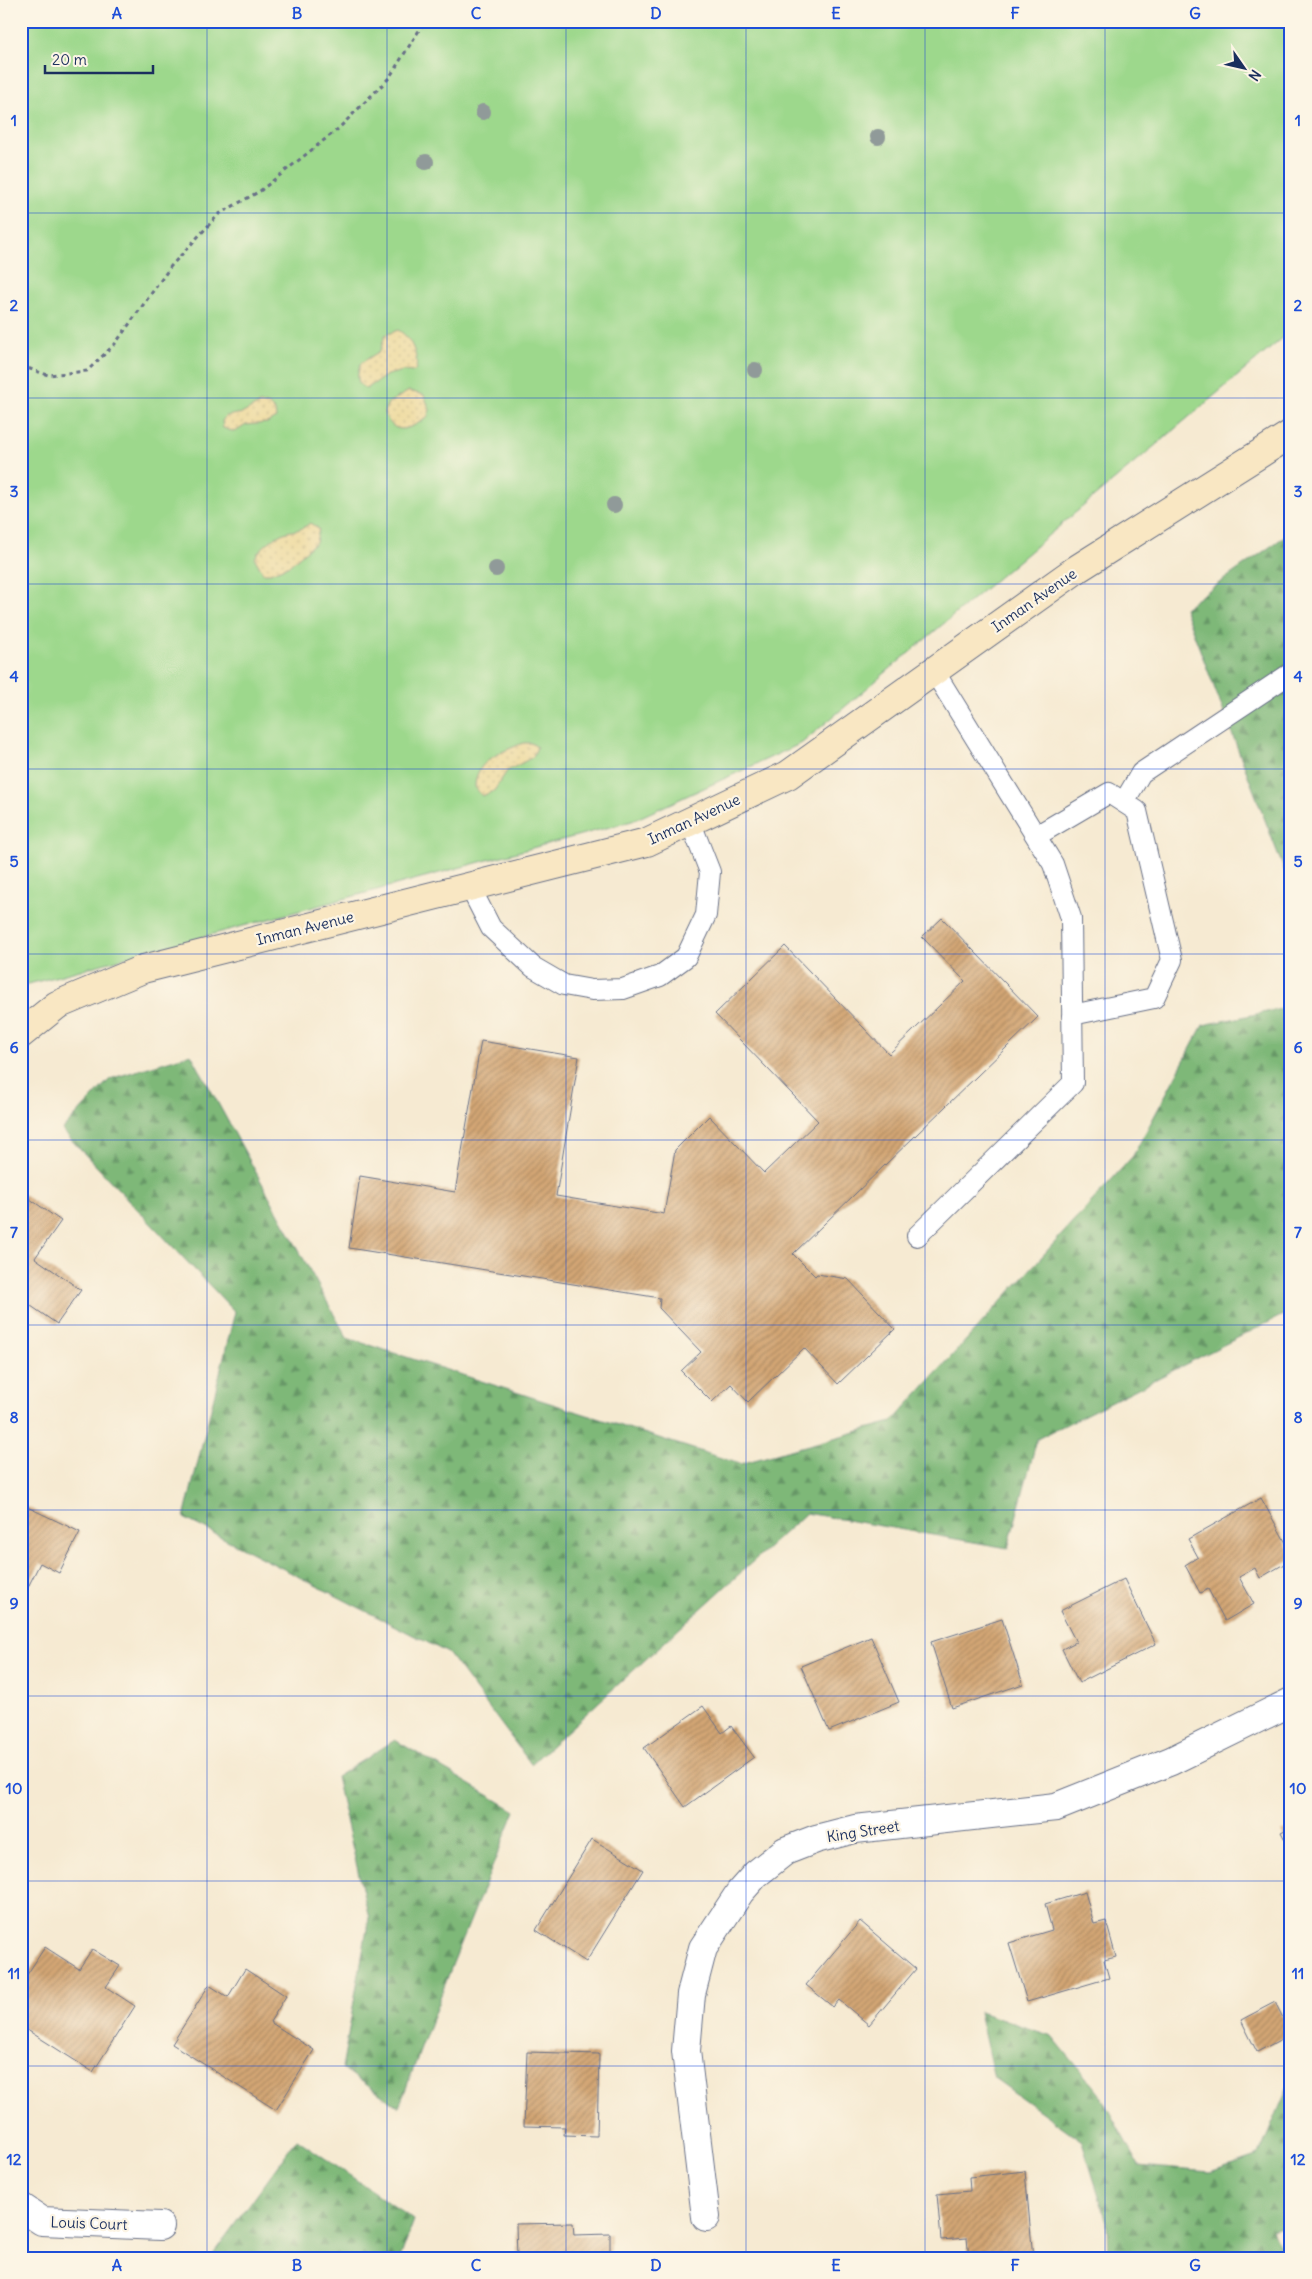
<svg xmlns="http://www.w3.org/2000/svg" width="1312" height="2279" viewBox="0 0 1312 2279" font-family="Delius,sans-serif">
<style>
.green{fill:#9dd88c;stroke:#5c8475}
.forest{fill:url(#forest-firs);stroke:#4c746b}
.sand{fill:url(#sand-dots);stroke:#84847e}
.building{fill:url(#building-hatch)}
.lines{fill:none;stroke-linecap:round;stroke-linejoin:round}
.lane-casing{stroke:#687087;stroke-width:22}
.street-casing{stroke:#687087;stroke-width:30}
.secondary-casing{stroke:#687087;stroke-width:30}
.path{stroke:#687087;stroke-width:3;stroke-dasharray:4 4;stroke-linecap:butt}
.lane{stroke:#fff;stroke-width:20}
.street{stroke:#fff;stroke-width:28}
.secondary{stroke:#f9e7c3;stroke-width:28}
.tree{fill:#909a99}
.grid{fill:none;stroke:#1d4ed8;stroke-width:1;stroke-opacity:0.55}
.labels{text-anchor:middle;dominant-baseline:central;stroke-width:4.5;stroke-linejoin:round;paint-order:stroke}
.street-label{font-size:15px;fill:#1b2f5e;stroke:#fcf5e5}
.neatline{fill:none;stroke:#1d4ed8;stroke-width:2}
.grid-label{font-size:16px;text-anchor:middle;font-weight:bold;fill:#1d4ed8}
</style>
<defs>
<pattern id="forest-firs" width="22" height="20" patternUnits="userSpaceOnUse" patternTransform="scale(1.25)"><rect width="22" height="20" fill="#7eb878"/><path d="M5 1l3.5 6h-7zM16 11l3.5 6h-7z" fill="#669666"/></pattern>
<pattern id="sand-dots" width="8" height="8" patternUnits="userSpaceOnUse" patternTransform="scale(1.25)"><rect width="8" height="8" fill="#eeda9e"/><path d="M2 2h.1M6 6h.1" fill="none" stroke="#ccbb8a" stroke-width="1.8" stroke-linecap="round"/></pattern>
<pattern id="building-hatch" width="6" height="6" patternUnits="userSpaceOnUse" patternTransform="scale(1.25)"><rect width="6" height="6" fill="#d3a674"/><path d="M-1 1l2-2M0 6l6-6M5 7l2-2" fill="none" stroke="#aa8862"/></pattern>
</defs>
<rect width="100%" height="100%" fill="#fcf5e5"/>
<filter id="ink" filterUnits="userSpaceOnUse"><feTurbulence type="fractalNoise" baseFrequency=".02" numOctaves="2"/><feDisplacementMap in="SourceGraphic" scale="10" xChannelSelector="R" yChannelSelector="G"/><feConvolveMatrix kernelMatrix="1 2 1 2 8 2 1 2 1" color-interpolation-filters="sRGB"/></filter>
<filter id="wash" filterUnits="userSpaceOnUse"><feTurbulence type="fractalNoise" baseFrequency=".0096" numOctaves="4" result="noise"/><feDisplacementMap in="SourceGraphic" scale="20" xChannelSelector="R" yChannelSelector="G"/><feGaussianBlur stdDeviation="1.12" result="paint"/><feColorMatrix in="noise" values="0 0 0 0 0 0 0 0 0 0 0 0 0 0 0 0 0 1.4 0 .05"/><feComposite in="paint" operator="in"/></filter>
<g filter="url(#wash)">
<rect width="100%" height="100%" fill="#f6ead2"/>
<!-- green -->
<path class="green" d="M21,21H1291V331L802,743L632,821L21,986Z"/>
<!-- forest -->
<path class="forest" d="M1291,532V888L1184,608Z
M1291,1007V1311L1037,1439L1008,1548L806,1513L531,1764L448,1653L184,1518L235,1312L62,1130L110,1079L191,1054L347,1338L740,1464L892,1422L1133,1156L1203,1025Z
M395,1740L515,1811L453,1963L399,2107L342,2068L369,1918L336,1777Z
M979,2012L1052,2036L1099,2093L1139,2166L1210,2172L1259,2155L1291,2080V2224L1272,2230L1284,2258H1108L1107,2222L1082,2141L994,2078Z
M297,2139L414,2220L400,2258H210Z"/>
<!-- sand -->
<path class="sand" d="M398,330C410,336 419,356 416,369L413,372L403,371L387,375L366,389C355,383 357,374 361,363L380,351L385,335Z
M409,391L424,395L430,410L427,418C409,429 394,438 384,412L388,403Z
M259,404H268L275,411L276,418L267,423L246,425L235,432L223,428L222,421L226,416L243,413Z
M310,523L319,529L316,542L290,565L270,573H263L255,559C256,551 275,536 284,533C296,529 299,532 310,523Z
M523,743H531L537,747L533,757L507,771L494,791L482,796L475,787C475,759 503,752 523,743Z"/>
<g id="blocks">
<!-- building -->
<path class="building" d="M942,918L1038,1017L793,1254L815,1276L817,1274L848,1279L895,1329L838,1384L804,1348L748,1402L731,1384L712,1402L681,1371L701,1352L659,1308L660,1298L349,1248L360,1176L455,1192L481,1041L579,1057L556,1196L664,1214L675,1150L709,1116L764,1173L818,1121L715,1014L785,946L889,1054L965,981L922,937Z
M23,1194L61,1221L35,1258L81,1290L57,1324L21,1299Z
M1261,1498L1291,1552V1560L1260,1578L1255,1568L1239,1577L1254,1604L1225,1621L1208,1589L1200,1593L1185,1565L1198,1557L1188,1539Z
M21,1504L80,1532L59,1573L40,1563L21,1601Z
M1124,1579L1156,1644L1079,1683L1062,1649L1076,1642L1060,1611Z
M1002,1619L1023,1684L952,1708L931,1642Z
M871,1637L899,1702L829,1731L801,1666Z
M703,1706L722,1733L731,1726L754,1757L685,1807L644,1748Z
M1291,1827V1851L1281,1832Z
M592,1839L643,1870L586,1962L536,1930Z
M1085,1892L1094,1924L1106,1921L1116,1957L1104,1960L1109,1978L1027,2002L1009,1943L1052,1930L1045,1904Z
M860,1921L916,1969L869,2025L839,2000L833,2007L806,1985Z
M45,1947L79,1969L92,1949L120,1966L106,1987L135,2006L93,2072L21,2026V1984Z
M245,1969L286,1996L270,2022L314,2050L276,2110L172,2044L209,1985L228,1997Z
M1275,2002L1291,2034L1257,2052L1241,2020Z
M527,2052L599,2054L597,2136L564,2135L565,2127L524,2126Z
M1025,2171L1033,2258H969L967,2238L941,2240L937,2194L970,2191L969,2177Z
M573,2223L574,2235L610,2234V2258H517L516,2224Z"/>
</g>
</g>
<g filter="url(#ink)">
<use href="#blocks" fill-opacity="0" stroke="#687087" stroke-width="1"/>
<g class="lines">
<!-- lane casing -->
<g class="lane-casing">
<path id="lane" d="M1124,802L1141,773L1291,673
M1036,836L1109,793L1137,811L1172,960L1154,998L1072,1015
M470,887L491,928L533,967L564,985L592,990L623,989L660,976L686,957L706,915L710,872L690,821
M917,1236L1073,1083L1071,918L1053,864L934,671"/>
</g>
<!-- street casing -->
<g class="street-casing">
<path id="street" d="M21,2207L42,2221L160,2226
M706,2217L686,2051L691,1994L703,1948L740,1892L756,1874L785,1851L816,1839L855,1829L1056,1807L1171,1761L1291,1702"/>
</g>
<!-- secondary casing -->
<g class="secondary-casing">
<path id="secondary" d="M21,1034L57,1005L143,969L647,842L788,775L1077,569L1291,434"/>
</g>
<!-- path -->
<path class="path" d="M21,366L48,375L87,371L115,344L171,266L219,214L260,191L338,129L389,78L425,21"/>
<!-- lane -->
<use href="#lane" class="lane"/>
<!-- street -->
<use href="#street" class="street"/>
<!-- secondary -->
<use href="#secondary" class="secondary"/>
</g>
<!-- trees -->
<g class="tree">
<circle cx="483" cy="112" r="8"/>
<circle cx="878" cy="137" r="8"/>
<circle cx="426" cy="162" r="8"/>
<circle cx="755" cy="370" r="8"/>
<circle cx="614" cy="505" r="8"/>
<circle cx="496" cy="569" r="8"/>
</g>
</g>
<!-- grid -->
<path class="grid" d="M207,21V2258M387,21V2258M566,21V2258M746,21V2258M925,21V2258M1105,21V2258M21,213H1291M21,398H1291M21,584H1291M21,769H1291M21,954H1291M21,1140H1291M21,1325H1291M21,1510H1291M21,1696H1291M21,1881H1291M21,2066H1291"/>
<g class="labels">
<!-- street labels -->
<g class="street-label">
<text transform="translate(1034 600) rotate(-35)">Inman Avenue</text>
<text transform="translate(694 819) rotate(-25)">Inman Avenue</text>
<text transform="translate(305 928) rotate(-14)">Inman Avenue</text>
<text transform="translate(863 1831) rotate(-9)">King Street</text>
<text transform="translate(89 2223) rotate(2)">Louis Court</text>
</g>
</g>
<!-- margin -->
<rect width="1312" height="2279" fill="none" stroke="#fcf5e5" stroke-width="55"/>
<!-- north arrow -->
<g transform="translate(1244 68) rotate(124)" stroke="#fcf5e5" stroke-width="4" paint-order="stroke">
<path d="M0-4L9 19L0 12L-9 19Z" fill="#1b2f5e"/>
<text y="-8" font-size="14" font-weight="bold" text-anchor="middle" fill="#1b2f5e">N</text>
</g>
<!-- scale -->
<path d="M45 65v8h108v-8" fill="none" stroke="#1b2f5e" stroke-width="2.5"/>
<text x="52" y="65" font-size="15" fill="#1b2f5e" stroke="#fcf5e5" stroke-width="4" paint-order="stroke">20 m</text>
<rect x="28" y="28" width="1256" height="2224" class="neatline"/>
<g class="grid-label">
<text x="117" y="19">A</text>
<text x="297" y="19">B</text>
<text x="476" y="19">C</text>
<text x="656" y="19">D</text>
<text x="836" y="19">E</text>
<text x="1015" y="19">F</text>
<text x="1195" y="19">G</text>
<text x="14" y="126">1</text>
<text x="1298" y="126">1</text>
<text x="14" y="311">2</text>
<text x="1298" y="311">2</text>
<text x="14" y="497">3</text>
<text x="1298" y="497">3</text>
<text x="14" y="682">4</text>
<text x="1298" y="682">4</text>
<text x="14" y="867">5</text>
<text x="1298" y="867">5</text>
<text x="14" y="1053">6</text>
<text x="1298" y="1053">6</text>
<text x="14" y="1238">7</text>
<text x="1298" y="1238">7</text>
<text x="14" y="1423">8</text>
<text x="1298" y="1423">8</text>
<text x="14" y="1609">9</text>
<text x="1298" y="1609">9</text>
<text x="14" y="1794">10</text>
<text x="1298" y="1794">10</text>
<text x="14" y="1979">11</text>
<text x="1298" y="1979">11</text>
<text x="14" y="2165">12</text>
<text x="1298" y="2165">12</text>
<text x="117" y="2271">A</text>
<text x="297" y="2271">B</text>
<text x="476" y="2271">C</text>
<text x="656" y="2271">D</text>
<text x="836" y="2271">E</text>
<text x="1015" y="2271">F</text>
<text x="1195" y="2271">G</text>
</g>
</svg>
